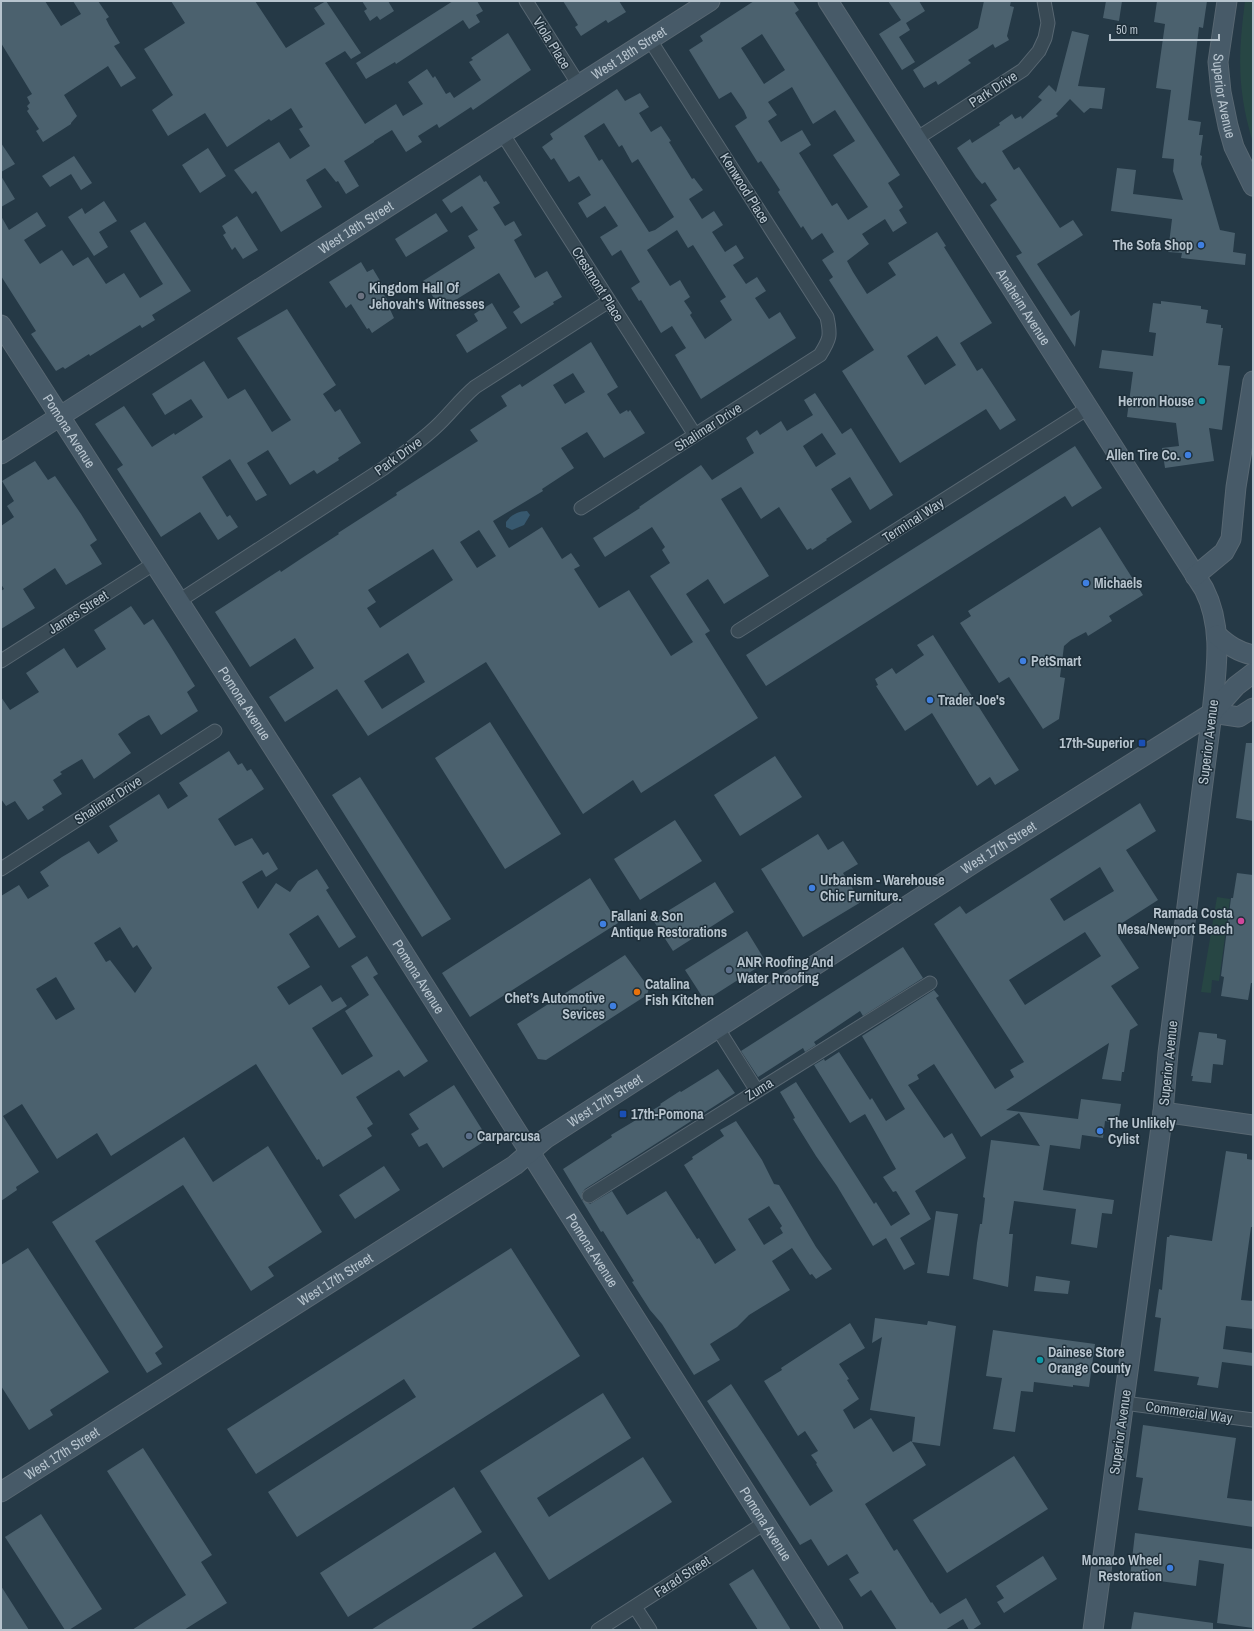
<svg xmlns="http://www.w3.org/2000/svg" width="1254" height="1631" viewBox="0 0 1254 1631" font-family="'Archivo Narrow',sans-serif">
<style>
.green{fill:#274644}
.water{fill:#37586e}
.building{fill:#4b616e;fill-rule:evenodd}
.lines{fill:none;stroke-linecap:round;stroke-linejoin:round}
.street-casing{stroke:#586772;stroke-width:15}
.secondary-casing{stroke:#586772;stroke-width:21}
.street{stroke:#394a55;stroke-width:13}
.secondary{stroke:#475a68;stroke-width:19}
.shop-dot{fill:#3f7fe0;stroke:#1e2f3a;stroke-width:1.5}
.worship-dot{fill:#6b7280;stroke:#1e2f3a;stroke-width:1.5}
.culture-dot{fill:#0f9aa8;stroke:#1e2f3a;stroke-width:1.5}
.transit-dot{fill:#1a4fb4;stroke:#1e2f3a;stroke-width:1.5}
.hotel-dot{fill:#d1479c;stroke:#1e2f3a;stroke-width:1.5}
.service-dot{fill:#5c6f8a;stroke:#1e2f3a;stroke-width:1.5}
.food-dot{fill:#e8710a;stroke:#1e2f3a;stroke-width:1.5}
.labels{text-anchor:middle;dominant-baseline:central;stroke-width:3;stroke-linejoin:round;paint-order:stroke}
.street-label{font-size:14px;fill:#b7c4ce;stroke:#1e2f3a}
.poi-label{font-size:14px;font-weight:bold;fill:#b7c4ce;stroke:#1e2f3a;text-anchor:start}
</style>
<rect width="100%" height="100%" fill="#253946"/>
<!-- green -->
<path class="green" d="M1245,1H1253V143C1237,89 1238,56 1245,1Z
M1217,897L1230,899L1219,981L1212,980L1211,993L1201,992Z"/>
<!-- water -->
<path class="water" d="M527,511L530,515L524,525L512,530L506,527V522C511,515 518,511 527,511Z"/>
<!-- building -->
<path class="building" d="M1,1H45L61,26L81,14L73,1H98L109,17L106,19L109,25L120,43L114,46L136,78L121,87L108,66L64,95L77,116L71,123V124L43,142L36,131L39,129L27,111L29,109L27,106L30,103L27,97L32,94L1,43Z
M171,1H255L286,48L325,24L314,8L326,1L361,53L351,59L345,51L325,63L365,124L396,104L403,116L423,104L408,82L427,69L433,78L435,76L446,94L450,92L454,98L481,80L469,62L473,60L471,58L508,33L531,70L473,110L471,107L439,128L437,124L418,136L422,142L406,152L392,130L374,141V142L344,161L359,186L346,194L338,181L336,182L325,168L306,180L322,207L281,232L256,191L252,194L234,170L279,142L290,159L310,146L299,129L303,127L291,108L271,121L269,119L227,147L205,113L168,136L152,110L173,95L144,49L185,23Z
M362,1H388L394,11L380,20L377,16L370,21L364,11L367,9Z
M453,1H477L483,11L476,15L480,22L469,29L463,20L396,64L395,62L366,79L356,63Z
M563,1H619L626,12L608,23L606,20L581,36L575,27L578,25Z
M754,1H793L799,10L795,13L900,175L888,183L903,207L899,210L907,223L893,232L885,219L862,234L869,244L847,261L853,272L867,294L896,275L888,263L937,232L946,246L944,247L992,323L960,343L977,371L982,368L1016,420L1000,430L986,409L900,463L842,371L874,350L829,280L833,277L822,260L834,252L822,233L812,240L803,226L801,228L778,192L780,190L761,161L758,163L735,126L747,118L744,111L731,92L719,99L689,50L703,41L700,36ZM762,34L785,70L764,84L741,48ZM792,87L813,124L835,110L855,141L833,155L868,207L848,220L837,203L832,206L799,153L811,145L802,130L781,142L768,121L777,115L768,102ZM937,336L956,365L925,385L907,356Z
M888,1H919L925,11L906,23L910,30L899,37L915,62L902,70L879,34L901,20Z
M984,1H1011L1010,6L1014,7L1007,36L1009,40L995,48L993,44L968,60L971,63L938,85L936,81L924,88L913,70L978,28Z
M1106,1H1122L1119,21L1103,18Z
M1157,1H1207L1203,28L1199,27L1188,120L1201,122L1199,135H1203L1200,155L1202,156L1201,164L1220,230L1235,233L1233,252L1246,254L1245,265L1181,258L1182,253L1168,252L1172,219L1111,211L1117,168L1136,170L1133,194L1183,200L1173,171L1174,159L1162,158L1171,90L1156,88L1165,24L1154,22Z
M1072,31L1089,35L1078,86L1105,88L1102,109L1090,108L1084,113L1070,99L1056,114L1058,116L1002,151L1014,170L1019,167L1060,228L1073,220L1083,235L1037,264L1071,316L1080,310L1075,347L1016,256L1022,253L990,205L997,200L985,182L982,184L976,177L957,148L970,139L972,143L1000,125L999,123L1012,114L1015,119L1021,116L1022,119L1042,100L1038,97L1049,85L1056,92Z
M617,89L625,101L640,93L649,107L639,113L651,132L661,126L671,141L669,142L692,179L694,178L703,190L689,199L702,219L714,211L723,225L712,232L725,252L736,245L744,258L733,265L746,284L757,277L766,291L755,298L769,319L780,312L796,338L701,399L675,355L686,348L672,326L661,333L641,300L639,301L631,288L640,282L621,250L612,256L600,237L618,226L605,206L587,218L578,203L591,195L579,176L569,182L554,158L551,160L542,147L553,139L550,134ZM604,123L619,147L622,145L632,163L638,159L674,217L655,230L649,232L602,159L599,161L584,136ZM677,230L688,248L693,245L726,297L720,301L732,320L705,339L690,315L692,313L684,301L690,297L680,280L670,286L647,250Z
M1,143L15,164L1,172Z
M208,148L226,176L200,193L182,165Z
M74,156L92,183L81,190L71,174L50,187L42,176Z
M480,175L484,182L486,181L500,203L493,207L505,226L514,221L522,235L514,240L535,278L547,271L562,297L553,302L554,304L521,324L513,312L520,307L499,273L441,309L423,281L475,248L468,236L478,230L462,206L451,213L442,200Z
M1,176L15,199L1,207Z
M104,201L117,221L99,232L108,247L94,256L68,217L82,208L85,214Z
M37,212L46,226L24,240L40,264L62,250L73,266L88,257L106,284L124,273L140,298L163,284L130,231L145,222L191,291L152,315L155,320L142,328L140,325L90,356L89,354L65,369L63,367L56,371L31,334L36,331L1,276V216L9,230Z
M436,213L448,231L406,257L395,239Z
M237,216L258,250L243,259L235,247L232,250L223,235L226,233L222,226Z
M361,262L367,272L373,269L382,284L379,287L390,304L388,305L394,318L372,333L369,328L367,329L351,304L346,308L329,282Z
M1161,301L1201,306V309L1208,310L1206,323L1221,325V328H1223L1218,365L1230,366L1222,430L1209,428L1214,461L1165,468L1162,448L1179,446L1176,423L1127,417L1133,372L1099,368L1102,350L1153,356L1156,333L1149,332L1153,303L1161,304Z
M492,303L507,328L467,353L456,335L478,321L474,314Z
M287,309L336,385L323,394L335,412L340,409L361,443L338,458L339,460L317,474L314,470L290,485L268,450L247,463L267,495L256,501L230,459L202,477L227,517L230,515L238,527L218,540L200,512L161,537L117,469L123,465L95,424L124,406L152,447L174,433L175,435L203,417L191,399L165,415L152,394L204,361L228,399L245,389L272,432L291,420L237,338Z
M591,342L618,387L607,394L620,414L627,410L628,412L630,410L645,433L604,458L587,432L561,448L574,468L542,489L543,491L493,521L509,548L542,527L562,559L571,553L580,566L574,569L599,608L629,590L671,656L693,642L650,576L670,563L662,550L665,547L652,527L605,557L593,538L640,508L639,507L701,465L712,480L754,453L746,438L757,430L760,435L781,421L787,431L813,415L804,400L815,393L842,434L851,428L893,495L870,510L850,477L831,489L852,522L826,539L827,540L812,550L811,548L807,550L779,507L761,519L741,487L721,499L769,576L724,604L708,579L686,594L710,631L705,634L758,718L641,793L633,780L583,814L486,662L368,736L337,689L285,722L269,697L314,668L295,638L250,667L215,612L280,570L281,572L305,556L339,534L338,533L397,495L396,493L478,441L470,430L507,406L501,396L520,384L522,387ZM573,373L585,392L565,404L553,385ZM822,433L836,454L816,467L803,446ZM479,530L496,556L477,568L460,542ZM433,549L453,580L380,628L367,608L376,602L368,590ZM408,653L425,682L382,709L364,681Z
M1075,446L1102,488L1072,507L1065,496L766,686L746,655Z
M35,461L48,480L55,476L81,514L97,540L90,545L102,564L66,585L55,568L49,572L23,589L35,608L1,629V591L4,589L1,584V526L14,517L7,506L14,501L2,481Z
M1100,527L1143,595L1109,616L1112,621L1088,636L1086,632L1071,640L1064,646L1060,677L1065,678L1059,719L1043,729L1009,677L999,683L960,623L971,616L968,611Z
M131,606L144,625L153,619L171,647L195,686L187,692L198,711L161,735L149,715L139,720L118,734L131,753L94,779L82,759L60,772L62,774L53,780L62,794L42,807L44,810L28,820L15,801L6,806L1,799V697L10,710L39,692L26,673L64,648L77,668L106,649L94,630Z
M933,635L1019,770L995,785L990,777L977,786L932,713L905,731L876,686L878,685L875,679L892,668L896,674L924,655L917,645Z
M490,722L561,834L505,869L435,758Z
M1246,743H1253V821L1236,818Z
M229,751L238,765L242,763L247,771L251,769L264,789L218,819L235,846L252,838L263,855L268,852L278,869L266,877L262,870L242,882L258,909L276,883L290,892L298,881L317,869L329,888L326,890L356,937L339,948L318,915L289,934L310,967L277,987L289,1005L321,985L332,1002L341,997L347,1006L312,1028L342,1075L373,1056L345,1011L369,995L351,966L367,956L378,974L373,977L428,1061L404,1077L399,1070L356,1097L373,1124L367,1128L372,1136L323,1167L319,1159L317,1160L256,1064L111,1156L97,1133L57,1159L22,1104L3,1116L39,1172L16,1187L17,1190L1,1201V896L19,885L28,899L49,886L40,872L62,857L89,841L98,854L118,841L109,826L159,794L168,809L188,796L179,783ZM120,927L133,948L137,945L152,968L135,993L110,960L106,962L94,943ZM56,977L75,1009L56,1020L36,989Z
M775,756L802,797L740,836L714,795Z
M360,777L451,919L422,937L332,795Z
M1140,803L1156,831L1126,850L1158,900L1119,925L1123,933L1118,936L1139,968L1111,986L1138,1025L1130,1030L1124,1072H1122L1121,1081L1102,1079L1109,1043L1006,1110L1078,1119L1081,1099L1121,1104L1118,1123L1105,1121L1103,1138L1082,1135L1080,1149L1050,1145L1043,1190L1114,1200L1112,1214L1102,1213L1097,1248L1071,1244L1076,1209L1014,1201L1009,1234H1013L1008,1287L973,1279L977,1243L980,1224H982L985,1198L983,1197L991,1140L1040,1146L1019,1113L981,1137L934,1064L917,1075L919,1079L908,1085L944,1138L952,1133L966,1158L915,1191L931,1219L900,1238L915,1264L904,1270L886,1238L873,1246L837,1186L816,1156L793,1119L795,1118L793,1114L780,1092L796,1082L874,1204L876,1202L891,1226L910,1214L896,1191L893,1192L883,1177L896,1169L865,1114L850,1123L814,1065L824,1059L825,1061L839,1052L870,1100L872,1098L886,1121L905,1109L862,1036L934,990L939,996L936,998L995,1089L1014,1077L1010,1070L1024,1062L934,924L960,906L966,914ZM1100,867L1114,891L1064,921L1050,899ZM1085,932L1101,956L1025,1005L1009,980Z
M675,820L702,861L640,900L614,859Z
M818,834L828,850L843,841L858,864L843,873L861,902L803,937L761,869Z
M1237,873L1253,875V983H1251L1248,1000L1221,996L1224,977L1221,976L1231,898H1233Z
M590,878L618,923L470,1017L442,973Z
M715,882L734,912L673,951L653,920Z
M747,931L766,962L705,1001L685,970Z
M903,947L923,978L863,1016L860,1011L814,1042L816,1045L805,1052L803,1048L758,1077L741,1051Z
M625,955L649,988L647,995L546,1060L538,1059L517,1024Z
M1199,1032L1217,1034V1038L1226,1040L1223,1065L1213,1064L1211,1083L1192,1081L1193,1076H1191Z
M718,1069L735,1093L585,1189L582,1193V1200L590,1204L612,1191L627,1215L666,1191L697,1239L699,1238L715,1264L736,1250L684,1165L693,1159L692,1157L724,1136L720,1130L736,1121L762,1160L774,1184L779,1185L816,1247L832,1269L816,1279L812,1274L810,1275L792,1248L772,1261L790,1290L749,1315L737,1327L710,1344L720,1360L694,1375L662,1324L650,1310L632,1282L634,1281L603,1231L601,1232L563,1169L612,1137L611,1135L661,1105L660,1104L680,1091L681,1092ZM769,1206L782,1226L780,1228L783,1233L764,1245L748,1219Z
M454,1085L488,1139L443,1168L427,1143L419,1147L411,1134L419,1129L409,1114Z
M184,1137L213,1182L268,1146L322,1232L268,1267L274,1276L251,1291L183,1185L95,1241L163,1347L155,1353L162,1364L147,1373L52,1222Z
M1226,1151L1247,1154V1159L1253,1160V1227H1251L1241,1300L1253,1301V1329L1226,1326L1223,1349L1253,1353V1366L1222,1362L1218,1388L1197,1385L1199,1377L1154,1371L1161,1318L1155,1317L1159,1289L1162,1290L1167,1237H1169L1170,1235L1212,1241Z
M384,1166L400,1190L355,1219L339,1195Z
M936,1211L958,1214L949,1276L927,1273Z
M28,1248L109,1372L50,1410L53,1415L29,1430L1,1386V1265Z
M511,1248L580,1356L297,1537L268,1492L416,1397L404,1379L256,1474L227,1429Z
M1036,1276L1070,1281L1068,1294L1034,1291Z
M875,1318L927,1325L928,1321L956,1326L940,1446L912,1442L926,1465L865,1504L894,1551L897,1549L931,1603L932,1602L940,1614L966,1598L981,1624L972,1630H969L963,1619L945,1630H897L871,1590L861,1597L849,1579L859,1573L847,1554L828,1566L811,1539L800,1545L707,1401L731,1384L810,1506L833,1491L816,1464L817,1463L811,1455L818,1451L805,1431L798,1436L764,1381L782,1370L781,1368L850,1323L865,1348L839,1364L849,1379L847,1380L859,1399L843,1410L854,1429L871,1418L893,1452L911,1441L912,1442L915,1417L870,1410L882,1337L872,1343Z
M993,1330L1095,1344L1089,1387L1073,1385V1387L1034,1382L1033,1392L1021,1391L1015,1432L993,1429L1002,1378L986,1376Z
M603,1393L631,1438L537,1498L549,1517L643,1457L672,1502L549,1580L480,1471Z
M1143,1425L1236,1438L1227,1498L1253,1501V1527L1138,1510L1143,1478L1136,1477Z
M143,1448L212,1555L201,1562L227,1603L184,1630H132L186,1595L107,1471Z
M1014,1456L1048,1509L947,1573L913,1520Z
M454,1487L482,1532L348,1617L320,1573Z
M41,1514L102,1609L69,1630H65L5,1537Z
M1135,1533L1253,1549V1628L1217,1623L1224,1564L1199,1560L1196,1586L1130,1577Z
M495,1552L523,1596L470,1630H371Z
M1043,1556L1057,1579L1004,1613L997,1602L1004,1598L996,1586Z
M753,1569L791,1630H758L729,1584Z
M1,1586L29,1630H1Z
M1134,1612L1213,1623V1630H1131Z"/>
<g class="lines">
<!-- street casing -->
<g class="street-casing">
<path id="street" d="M526,1L579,85
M502,133L695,435
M916,139L1023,70L1039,51L1045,38L1048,23L1044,1
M581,508L820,355C830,339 831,336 827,317L650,40
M179,601L384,468C403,454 423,440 440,423C452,411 462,398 475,387L609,301
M738,631L1088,408
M1,661L155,563
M1,869L215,731
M718,1029L757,1091
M589,1196L930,983
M1124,1403L1253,1420
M635,1607L650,1630
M598,1630L766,1522"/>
</g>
<!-- secondary casing -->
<g class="secondary-casing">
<g id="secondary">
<path id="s1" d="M828,1L1204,589C1224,628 1216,671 1212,713L1168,1053L1163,1112L1093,1630"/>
<path id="s2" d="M1227,1L1218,62L1221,92L1228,126L1234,147L1253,186"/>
<path id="s3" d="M1,325L292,777L833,1630"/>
<path id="s4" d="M1,454L710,1"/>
<path d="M1195,576L1224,552L1231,539L1236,487L1253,381"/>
<path d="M1217,635C1228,645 1238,652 1253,655"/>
<path d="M1212,713L1239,717L1253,708"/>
<path d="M1163,1112L1253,1125"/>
<path id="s5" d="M1,1492L515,1165L545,1139L980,859L1212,713L1236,686L1253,673"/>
</g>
</g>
<!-- street -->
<use href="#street" class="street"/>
<!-- secondary -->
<use href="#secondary" class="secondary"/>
</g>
<!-- markers -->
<g class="shop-dot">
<circle cx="1201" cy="245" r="4"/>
<circle cx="1188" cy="455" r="4"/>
<circle cx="1086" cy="583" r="4"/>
<circle cx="1023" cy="661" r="4"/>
<circle cx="930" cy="700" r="4"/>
<circle cx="812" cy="888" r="4"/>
<circle cx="603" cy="924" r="4"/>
<circle cx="613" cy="1006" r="4"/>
<circle cx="1100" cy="1131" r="4"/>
<circle cx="1170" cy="1568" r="4"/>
</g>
<circle class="worship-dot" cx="361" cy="296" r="4"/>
<g class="culture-dot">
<circle cx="1202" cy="401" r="4"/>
<circle cx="1040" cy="1360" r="4"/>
</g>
<g class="transit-dot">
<rect x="1138" y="739" width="8" height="8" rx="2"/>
<rect x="619" y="1110" width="8" height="8" rx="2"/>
</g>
<circle class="hotel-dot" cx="1241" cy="921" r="4"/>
<g class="service-dot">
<circle cx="729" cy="970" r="4"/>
<circle cx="469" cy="1136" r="4"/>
</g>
<circle class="food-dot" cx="637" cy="992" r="4"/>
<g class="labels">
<!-- street labels -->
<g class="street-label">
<text transform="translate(552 43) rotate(58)">Viola Place</text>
<text stroke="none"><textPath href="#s4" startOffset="745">West 18th Street</textPath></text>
<text transform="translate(993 89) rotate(-33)">Park Drive</text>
<text stroke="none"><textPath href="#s2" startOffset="96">Superior Avenue</textPath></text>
<text transform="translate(745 188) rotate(58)">Kenwood Place</text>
<text stroke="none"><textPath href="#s4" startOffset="421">West 18th Street</textPath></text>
<text transform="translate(598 284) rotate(58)">Crestmont Place</text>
<text stroke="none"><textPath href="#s1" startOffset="363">Anaheim Avenue</textPath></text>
<text transform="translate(708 427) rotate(-33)">Shalimar Drive</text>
<text stroke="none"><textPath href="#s3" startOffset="126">Pomona Avenue</textPath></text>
<text transform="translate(398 456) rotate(-36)">Park Drive</text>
<text transform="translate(913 520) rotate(-33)">Terminal Way</text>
<text transform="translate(78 612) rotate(-33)">James Street</text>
<text stroke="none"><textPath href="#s3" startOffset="450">Pomona Avenue</textPath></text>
<text transform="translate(1208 742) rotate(-83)">Superior Avenue</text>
<text transform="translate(108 800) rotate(-33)">Shalimar Drive</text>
<text stroke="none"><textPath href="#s5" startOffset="1188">West 17th Street</textPath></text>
<text stroke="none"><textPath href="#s3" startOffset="774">Pomona Avenue</textPath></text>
<text transform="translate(1168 1063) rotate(-84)">Superior Avenue</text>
<text transform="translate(759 1089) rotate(-32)">Zuma</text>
<text stroke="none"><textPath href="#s5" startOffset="720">West 17th Street</textPath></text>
<text stroke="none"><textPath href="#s3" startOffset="1098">Pomona Avenue</textPath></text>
<text stroke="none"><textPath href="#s5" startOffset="396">West 17th Street</textPath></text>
<text transform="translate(1189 1412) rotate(8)">Commercial Way</text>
<text transform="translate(1120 1432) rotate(-82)">Superior Avenue</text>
<text stroke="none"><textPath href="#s5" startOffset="72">West 17th Street</textPath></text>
<text stroke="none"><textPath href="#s3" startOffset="1422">Pomona Avenue</textPath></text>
<text transform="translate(682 1576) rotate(-33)">Farad Street</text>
</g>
<!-- poi labels -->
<g class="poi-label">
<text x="1193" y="245" text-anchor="end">The Sofa Shop</text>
<text x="369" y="288">Kingdom Hall Of<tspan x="369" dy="16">Jehovah's Witnesses</tspan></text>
<text x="1194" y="401" text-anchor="end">Herron House</text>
<text x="1180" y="455" text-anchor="end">Allen Tire Co.</text>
<text x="1094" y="583">Michaels</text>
<text x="1031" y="661">PetSmart</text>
<text x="938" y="700">Trader Joe's</text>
<text x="1134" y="743" text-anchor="end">17th-Superior</text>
<text x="820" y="880">Urbanism - Warehouse<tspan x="820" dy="16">Chic Furniture.</tspan></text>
<text x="1233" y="913" text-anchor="end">Ramada Costa<tspan x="1233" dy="16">Mesa/Newport Beach</tspan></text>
<text x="611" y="916">Fallani &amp; Son<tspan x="611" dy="16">Antique Restorations</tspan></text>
<text x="737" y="962">ANR Roofing And<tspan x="737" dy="16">Water Proofing</tspan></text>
<text x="645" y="984">Catalina<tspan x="645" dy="16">Fish Kitchen</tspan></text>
<text x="605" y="998" text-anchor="end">Chet’s Automotive<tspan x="605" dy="16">Sevices</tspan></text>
<text x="631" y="1114">17th-Pomona</text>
<text x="1108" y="1123">The Unlikely<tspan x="1108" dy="16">Cylist</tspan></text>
<text x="477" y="1136">Carparcusa</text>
<text x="1048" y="1352">Dainese Store<tspan x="1048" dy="16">Orange County</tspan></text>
<text x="1162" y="1560" text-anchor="end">Monaco Wheel<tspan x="1162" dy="16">Restoration</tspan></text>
</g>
</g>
<!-- border -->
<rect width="1254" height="1631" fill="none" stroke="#b7c4ce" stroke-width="4"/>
<!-- scale -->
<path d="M1110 34v6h109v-6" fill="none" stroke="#b7c4ce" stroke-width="2"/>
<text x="1116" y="34" font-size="12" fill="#b7c4ce" stroke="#1e2f3a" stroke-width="3" paint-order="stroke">50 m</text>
</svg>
